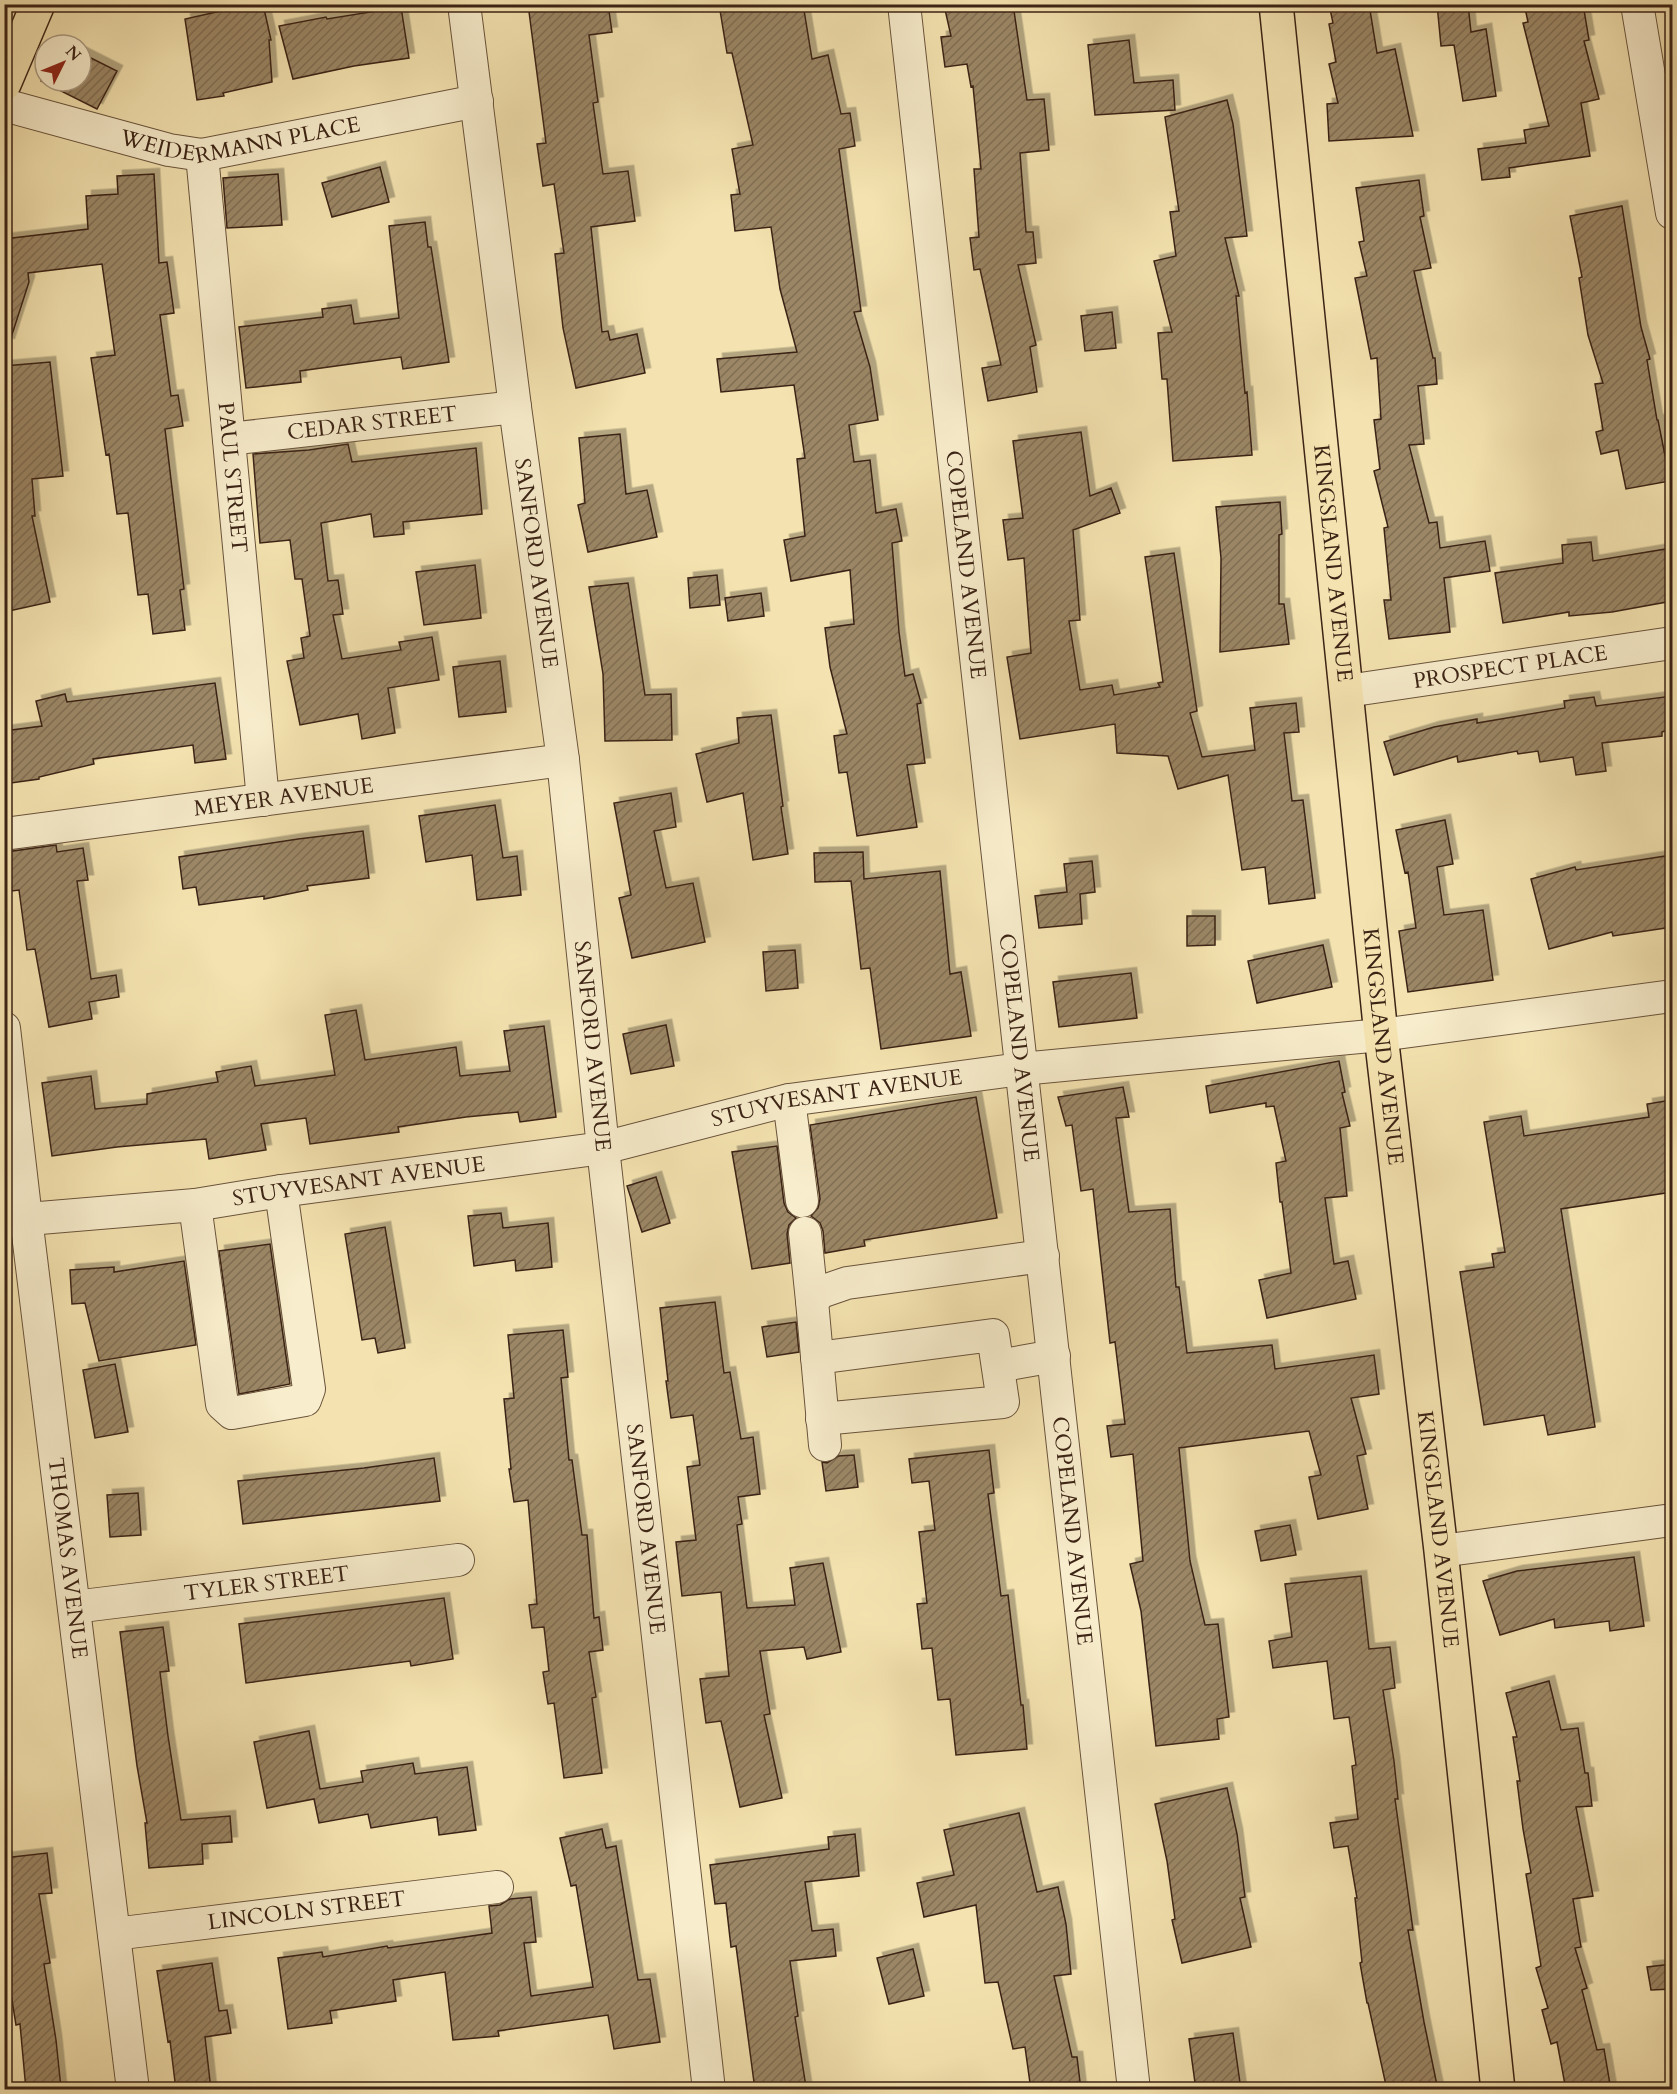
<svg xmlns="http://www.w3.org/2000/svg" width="1677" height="2094" viewBox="0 0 1677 2094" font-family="Cardo,serif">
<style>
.building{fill:url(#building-hatch);stroke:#3b2315;stroke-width:1.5;filter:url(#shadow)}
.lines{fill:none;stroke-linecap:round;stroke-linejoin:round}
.minor-casing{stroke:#69533c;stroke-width:34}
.major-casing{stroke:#3b2315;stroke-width:36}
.minor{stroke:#f8edcc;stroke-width:32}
.major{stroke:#f4e3b0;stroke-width:33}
.labels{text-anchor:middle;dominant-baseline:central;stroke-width:4.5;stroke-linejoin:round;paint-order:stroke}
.street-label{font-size:22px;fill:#3b2315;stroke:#f8edcc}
</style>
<defs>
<pattern id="building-hatch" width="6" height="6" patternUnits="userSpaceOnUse" patternTransform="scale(1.5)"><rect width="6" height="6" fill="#9b8766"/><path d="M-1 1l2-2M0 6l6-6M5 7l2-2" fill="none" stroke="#806e53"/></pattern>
<filter id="shadow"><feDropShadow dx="5.5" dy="-5.5" stdDeviation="0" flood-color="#0004"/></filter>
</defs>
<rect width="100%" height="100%" fill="#f4e3b0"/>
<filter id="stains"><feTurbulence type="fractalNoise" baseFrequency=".00333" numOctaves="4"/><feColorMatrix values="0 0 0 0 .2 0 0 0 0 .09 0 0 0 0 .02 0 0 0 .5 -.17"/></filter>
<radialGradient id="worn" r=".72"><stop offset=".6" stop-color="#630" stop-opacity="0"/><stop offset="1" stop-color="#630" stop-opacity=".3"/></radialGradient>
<!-- building -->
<path class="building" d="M252,4H263L271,40H269L272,82L223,93L224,96L197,100L185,19Z
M528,4H608L612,32L589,35L598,102L593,103L603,174L628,171L635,221L591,227L602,332L608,331L610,340L637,334L645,373L576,388L563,328L555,254L564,253L554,184L543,186L537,144L546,143Z
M719,4H803L812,59L828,55L841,114L850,113L855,146L839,149L861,311L854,312L870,367L878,420L849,425L854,462L870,460L876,513L896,509L902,541L892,543L899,632L905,676L913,674L921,703L917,704L925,763L907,765L917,827L857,836L847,772L839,773L834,736L847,734L830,667L825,628L854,624L850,570L791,581L784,540L805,536L797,459L805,458L794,385L721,392L717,359L797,352L780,289L771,227L735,231L731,195L740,194L732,149L753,145L732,53H727Z
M1013,4L1027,100L1044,99L1049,150L1020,153L1026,232H1033L1036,263L1018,265L1036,345L1030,347L1037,392L988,401L982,368L1001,365L980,269L974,270L970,238L979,237L974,169H981L973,86L971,87L967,64L945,67L941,37L951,36L944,5Z
M1329,4H1369L1377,53L1395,49L1413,136L1329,141L1327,104L1338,103L1329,64L1336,62L1329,24L1333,23Z
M1437,4H1468L1471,32L1486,29L1496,96L1463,101L1454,45L1441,46Z
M1545,4H1583L1589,40L1584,41L1599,99L1581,103L1590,156L1509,168L1510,177L1482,180L1478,149L1526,143L1524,130L1549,126L1523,23L1528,22L1525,8Z
M401,7L409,58L354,66L293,79L279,26L326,17L327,19Z
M1129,40L1134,83L1173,80L1175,110L1095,115L1088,45Z
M81,53L117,71L97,109L41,81L45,73V81H81Z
M1227,100L1233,124L1247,236L1225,238L1239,296H1236L1245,393L1247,392L1252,455L1173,461L1167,379H1162L1158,333L1172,332L1154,261L1176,256L1170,212L1179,211L1165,117Z
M380,167L389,202L332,217L322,183Z
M154,174L159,263L167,262L174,313L160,315L171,396L178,395L183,426L165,429L184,589L180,590L185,630L153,634L148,594L138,595L128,513L117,514L109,454L106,455L91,358L115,355L102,264L28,273L29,282L9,344L4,343V239L88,229L86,196L118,194L117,176Z
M278,174L282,225L227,228L223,178Z
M1419,180L1424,216L1420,217L1431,268L1414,271L1433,358H1435L1437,384L1418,386L1424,444L1409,445L1429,523L1437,522L1440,548L1485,541L1490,571L1444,578L1450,632L1389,639L1384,600H1391L1384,528L1388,527L1374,471L1380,469L1374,420L1381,419L1377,358L1371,359L1355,278L1367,276L1359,242L1364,241L1356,188Z
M1622,206L1641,327L1650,359L1647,360L1657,420H1658L1670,481L1626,489L1618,450L1601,454L1596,432L1603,430L1595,384L1603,383L1588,335L1579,278L1582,277L1570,216Z
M425,222L428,247H431L449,362L403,369L401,357L300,371L301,382L246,388L239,327L323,317L322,309L351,305L354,324L399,318L389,226Z
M1112,312L1116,348L1085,351L1081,316Z
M50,362L63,476L32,479L35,516H32L50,602L4,612V366Z
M1081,432L1090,496L1111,488L1120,513L1073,530L1080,620L1069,621L1080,690L1112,685L1114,695L1160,687L1158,683L1163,682L1145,557L1174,553L1197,711L1190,713L1202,757L1255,750L1250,708L1296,703L1299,732L1284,733L1292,801L1303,800L1315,898L1269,904L1265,867L1242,870L1228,775L1178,789L1168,756L1117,753L1115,724L1020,739L1007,657L1031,653L1024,558L1008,560L1003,520L1023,518L1013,441Z
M620,434L626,494L647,490L657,537L588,552L578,505L585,503L579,438Z
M348,444L352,462L476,448L482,514L403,522L404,534L374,537L371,514L321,523L328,581L338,580L343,614L333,615L342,659L401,650L399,642L432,637L439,680L388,688L395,733L362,739L358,714L300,725L287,661L304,658L301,638L310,636L302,579H295L290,540L260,543L253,454L309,450Z
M1280,502L1282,534L1279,535V604H1284L1289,644L1220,652L1221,558L1216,507Z
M1591,542L1593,561L1672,548V601L1612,612L1569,616V612L1503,623L1495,573L1563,563L1562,545Z
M475,565L481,618L424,625L416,572Z
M717,575L720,605L690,608L688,578Z
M628,583L645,695L671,694L672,740L605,741L603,674L589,587Z
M761,593L764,616L728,621L725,598Z
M500,661L506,712L459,717L453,667Z
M215,683L226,759L195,763L193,745L93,759L94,764L39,777V779L4,784V731L42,726L36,701L65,694L67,702Z
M1672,696V729L1662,732V736L1602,743L1606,771L1576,775L1573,757L1540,762L1538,751L1518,754L1517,751L1458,762L1457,756L1394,775L1384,742L1434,727L1477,719V723L1565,708L1564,701L1594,697L1596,706Z
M771,715L783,806L781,807L788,854L753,860L743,793L707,802L696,754L739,743L737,718Z
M671,793L676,827L654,831L666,888L693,883L705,942L632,958L619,898L631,895L614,803Z
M495,805L503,858L517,856L521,895L477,900L472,855L426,862L419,816Z
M1445,820L1453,864L1437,867L1444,915L1483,910L1493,980L1408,992L1399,931L1416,928L1408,872L1405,873L1396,830Z
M363,831L369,878L307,886L308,890L264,899V896L199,905L196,887L183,889L179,857L298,839Z
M56,845L57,852L83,848L88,880L77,881L91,979L116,975L119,997L89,1002L92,1019L49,1027L35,949L27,950L19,890L12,891L6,852Z
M863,852L864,879L940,871L950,974L961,972L971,1036L881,1049L870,968L861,969L851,881L815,882L814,853Z
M1672,855V927L1613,936L1612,932L1549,949L1531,879L1575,867L1576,870Z
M1092,861L1095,892L1080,894L1082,924L1039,928L1035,896L1067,892L1064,864Z
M1187,916H1215V945L1187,946Z
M1323,945L1332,987L1257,1003L1248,961Z
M795,950L798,988L766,991L763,952Z
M1131,973L1137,1018L1059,1027L1053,982Z
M356,1010L365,1060L456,1047L460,1076L510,1071L504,1031L544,1026L556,1117L520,1122L518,1112L466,1117L398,1127L399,1132L310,1144L306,1118L261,1124L266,1150L209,1159L206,1139L117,1147L52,1156L42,1083L91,1076L95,1109L147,1104V1094L218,1082L216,1072L251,1066L255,1086L335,1075L325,1015Z
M666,1025L674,1066L631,1074L623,1034Z
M1339,1061L1345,1092L1342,1093L1350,1126L1340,1128L1347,1196L1325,1198L1334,1264L1348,1261L1356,1299L1267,1318L1259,1280L1291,1273L1282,1202H1280L1276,1163L1286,1161L1274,1106L1266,1107V1103L1210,1113L1206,1086Z
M1123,1087L1129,1117L1116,1118L1129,1212L1170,1209L1176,1287H1179L1187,1353L1272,1345L1275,1369L1374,1355L1379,1394L1351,1398L1366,1454L1357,1456L1368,1509L1318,1519L1309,1477L1321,1475L1309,1431L1179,1448L1190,1561L1205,1625L1218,1624L1229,1717L1217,1719L1219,1739L1156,1746L1141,1611L1130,1564L1143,1561L1133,1454L1111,1457L1107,1426L1125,1424L1115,1342L1110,1343L1093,1189L1081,1191L1072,1125L1066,1126L1058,1097Z
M976,1097L997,1218L864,1240L865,1246L825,1253L823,1231L820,1223L811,1216L818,1208L820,1199L810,1125Z
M1672,1100V1192L1561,1209L1595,1427L1548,1435L1544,1415L1484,1425L1460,1272L1494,1267L1492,1254L1505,1252L1484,1122L1521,1116L1524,1136L1649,1117L1647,1104Z
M777,1146L784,1203L788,1212L796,1218L789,1225L787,1234L790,1263L752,1269L732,1152Z
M656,1177L670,1223L642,1232L627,1186Z
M501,1213L503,1228L548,1223L552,1267L516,1271L515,1260L474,1266L468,1216Z
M385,1227L405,1348L378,1353L375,1338L362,1340L345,1234Z
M270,1244L290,1384L239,1394L219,1251Z
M184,1261L196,1345L99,1361L85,1303L72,1304L70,1270L114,1267V1272Z
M715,1302L724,1373L730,1372L741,1439L753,1437L760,1494L738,1497L742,1524L737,1525L747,1608L795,1605L790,1568L823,1563L841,1652L807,1659L804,1647L760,1651L770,1714L764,1715L782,1798L740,1807L721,1721L706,1723L700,1679L729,1676L721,1592L682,1596L676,1542L696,1540L687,1467L700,1465L693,1415L671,1418L666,1381H668L660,1308Z
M796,1322L799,1352L767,1357L762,1327Z
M563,1330L568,1377L561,1378L569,1460H572L582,1535H587L594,1618L599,1617L603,1650L589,1652L596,1697L592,1698L602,1773L564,1778L554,1703L548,1704L543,1672L549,1671L544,1627L532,1628L529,1605L537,1604L528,1500L514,1502L509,1469H511L504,1399L514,1398L508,1335Z
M115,1364L128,1432L95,1438L83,1370Z
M989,1450L994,1493L988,1494L1001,1596L1008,1595L1021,1705H1023L1027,1749L956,1755L950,1699L938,1700L932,1648L922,1649L917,1604L927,1603L919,1532L935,1530L929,1481L912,1483L909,1459Z
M854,1455L858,1487L826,1491L822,1462L827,1463L838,1456Z
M434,1458L440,1501L243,1524L238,1481L364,1468Z
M138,1493L141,1535L110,1537L107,1495Z
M1290,1525L1296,1555L1261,1561L1255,1531Z
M1634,1557L1644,1626L1610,1631L1609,1621L1555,1628L1554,1619L1500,1635L1483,1581L1517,1571Z
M1361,1576L1369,1649L1390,1647L1395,1688L1383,1690L1394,1761L1398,1799H1395L1413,1930H1408L1424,2022L1438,2090H1387L1368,2003H1367L1360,1963L1362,1962L1355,1898H1357L1348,1846L1334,1848L1330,1823L1358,1819L1352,1766L1356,1765L1349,1717L1334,1719L1327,1661L1273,1668L1269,1641L1292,1637L1285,1584Z
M444,1598L453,1659L411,1666L410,1661L246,1683L239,1624Z
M163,1627L169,1671L160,1672L168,1736L181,1820L230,1816L232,1842L202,1844L203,1864L149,1868L145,1823H147L137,1766L120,1632Z
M1549,1681L1561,1730L1578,1728L1585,1773H1588L1592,1806L1576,1807L1593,1896L1573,1899L1581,1947L1575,1948L1587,1988L1582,1990L1597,2050L1604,2049L1611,2090H1566L1557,2042L1551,2044L1542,2010L1548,2008L1536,1968L1541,1966L1526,1874L1531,1873L1523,1829L1517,1781H1520L1513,1737H1517L1506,1693Z
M309,1731L320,1789L363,1782L361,1771L413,1763L415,1774L467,1767L476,1830L439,1835L437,1817L371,1828L368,1814L319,1823L314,1799L267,1808L254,1742Z
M1227,1788L1237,1834L1245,1897L1240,1898L1251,1947L1182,1963L1172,1920L1175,1919L1167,1861L1155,1804Z
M1019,1813L1037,1892L1058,1887L1066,1924L1071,1974L1054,1976L1072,2057H1077L1081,2090H1031L1025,2047L1013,2049L998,1982L985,1983L976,1905L924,1917L917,1883L954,1875L944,1830Z
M602,1829L606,1848L616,1846L638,1980L650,1979L660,2042L614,2049L608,2015L498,2031L499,2036L453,2040L445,1972L393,1980L396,2001L330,2011L332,2023L288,2029L278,1958L322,1952L323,1957L387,1946L388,1948L492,1933L489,1906L500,1905L510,1899L531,1897L536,1942L524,1943L531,1996L593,1987L576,1885L571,1886L560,1838Z
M855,1834L859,1876L805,1882L812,1931L833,1929L836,1956L790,1961L798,2016L795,2017L806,2087L787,2090H755L736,1946L731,1947L726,1903L715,1904L710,1865L829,1849L828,1837Z
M47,1853L52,1893L39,1894L50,1963L44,1964L56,2040L61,2088L26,2090L20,2024L16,2025L4,1950V1858Z
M913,1949L924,1996L889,2004L877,1958Z
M212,1963L219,2011L227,2010L231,2033L205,2037L211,2090H176L170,2041L168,2042L157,1971Z
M1672,1964V1989L1651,1990L1647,1967Z
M1233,2033L1241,2090H1196L1189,2039Z"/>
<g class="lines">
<!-- minor casing -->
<g class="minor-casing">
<g id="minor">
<path id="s1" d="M464,4L515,407L563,760L603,1148L709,2090"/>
<path id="s2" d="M904,4L1134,2090"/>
<path d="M1637,4L1672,213"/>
<path id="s3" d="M4,105L169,150L202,155L477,101"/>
<path id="s4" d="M202,155L263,800"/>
<path id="s5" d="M229,439L515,407"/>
<path id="s6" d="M1347,691L1672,643"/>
<path id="s7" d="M4,834L563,760"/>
<path id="s8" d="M4,1028L26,1218L133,2090"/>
<path d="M789,1100L802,1201"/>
<path d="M195,1205L222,1404L232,1413L305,1400L309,1389L281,1191"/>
<path id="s9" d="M4,1221L195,1205L281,1191L603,1148L789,1100L1021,1069L1381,1035L1672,996"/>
<path d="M805,1233L812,1301"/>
<path d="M817,1358L993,1335L1003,1402L822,1419"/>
<path d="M998,1366L1054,1356"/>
<path d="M825,1445L812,1301L821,1292L847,1283L1043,1256"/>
<path d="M1441,1551L1672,1520"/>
<path id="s10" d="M74,1607L458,1560"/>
<path id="s11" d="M114,1934L497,1887"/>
</g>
</g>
<!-- major casing -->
<g class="major-casing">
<g id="major">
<path id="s12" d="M1276,4L1381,1035L1441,1551L1498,2090"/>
<path d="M4,84L38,4"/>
</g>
</g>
<!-- minor -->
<use href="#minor" class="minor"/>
<!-- major -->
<use href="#major" class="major"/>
</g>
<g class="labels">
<!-- street labels -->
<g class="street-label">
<text stroke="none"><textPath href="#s3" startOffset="243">WEIDERMANN PLACE</textPath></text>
<text stroke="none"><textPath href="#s5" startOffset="144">CEDAR STREET</textPath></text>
<text stroke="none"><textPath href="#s4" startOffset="324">PAUL STREET</textPath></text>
<text stroke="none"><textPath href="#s1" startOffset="564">SANFORD AVENUE</textPath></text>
<text stroke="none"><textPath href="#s2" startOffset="564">COPELAND AVENUE</textPath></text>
<text stroke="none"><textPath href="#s12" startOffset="562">KINGSLAND AVENUE</textPath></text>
<text stroke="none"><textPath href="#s6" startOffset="165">PROSPECT PLACE</textPath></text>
<text stroke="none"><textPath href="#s7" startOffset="282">MEYER AVENUE</textPath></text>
<text stroke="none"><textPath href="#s1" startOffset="1050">SANFORD AVENUE</textPath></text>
<text stroke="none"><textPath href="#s2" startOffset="1050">COPELAND AVENUE</textPath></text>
<text stroke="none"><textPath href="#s12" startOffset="1048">KINGSLAND AVENUE</textPath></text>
<text stroke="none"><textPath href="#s9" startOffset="843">STUYVESANT AVENUE</textPath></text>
<text stroke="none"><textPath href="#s9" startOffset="357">STUYVESANT AVENUE</textPath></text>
<text stroke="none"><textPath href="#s1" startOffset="1536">SANFORD AVENUE</textPath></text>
<text stroke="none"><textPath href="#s2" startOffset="1536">COPELAND AVENUE</textPath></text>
<text stroke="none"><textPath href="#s12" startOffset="1534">KINGSLAND AVENUE</textPath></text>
<text stroke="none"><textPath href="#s8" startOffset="534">THOMAS AVENUE</textPath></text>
<text stroke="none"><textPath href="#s10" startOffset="194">TYLER STREET</textPath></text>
<text stroke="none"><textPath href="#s11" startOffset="194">LINCOLN STREET</textPath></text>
</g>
</g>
<!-- margin -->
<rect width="1677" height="2094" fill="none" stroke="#f4e3b0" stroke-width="24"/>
<rect x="6" y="6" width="1665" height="2082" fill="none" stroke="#3b2315" stroke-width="3"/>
<rect x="12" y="12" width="1653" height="2070" fill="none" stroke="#3b2315" stroke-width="1.5"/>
<!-- north arrow -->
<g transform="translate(63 63) rotate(47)"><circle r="28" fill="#f8edcc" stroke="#ac9c83" stroke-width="1.5"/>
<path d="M0-4.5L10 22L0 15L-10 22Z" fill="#8f2418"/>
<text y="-9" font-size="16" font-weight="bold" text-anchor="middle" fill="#3b2315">N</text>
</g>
<rect width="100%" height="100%" filter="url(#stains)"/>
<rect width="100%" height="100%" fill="url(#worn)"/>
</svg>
